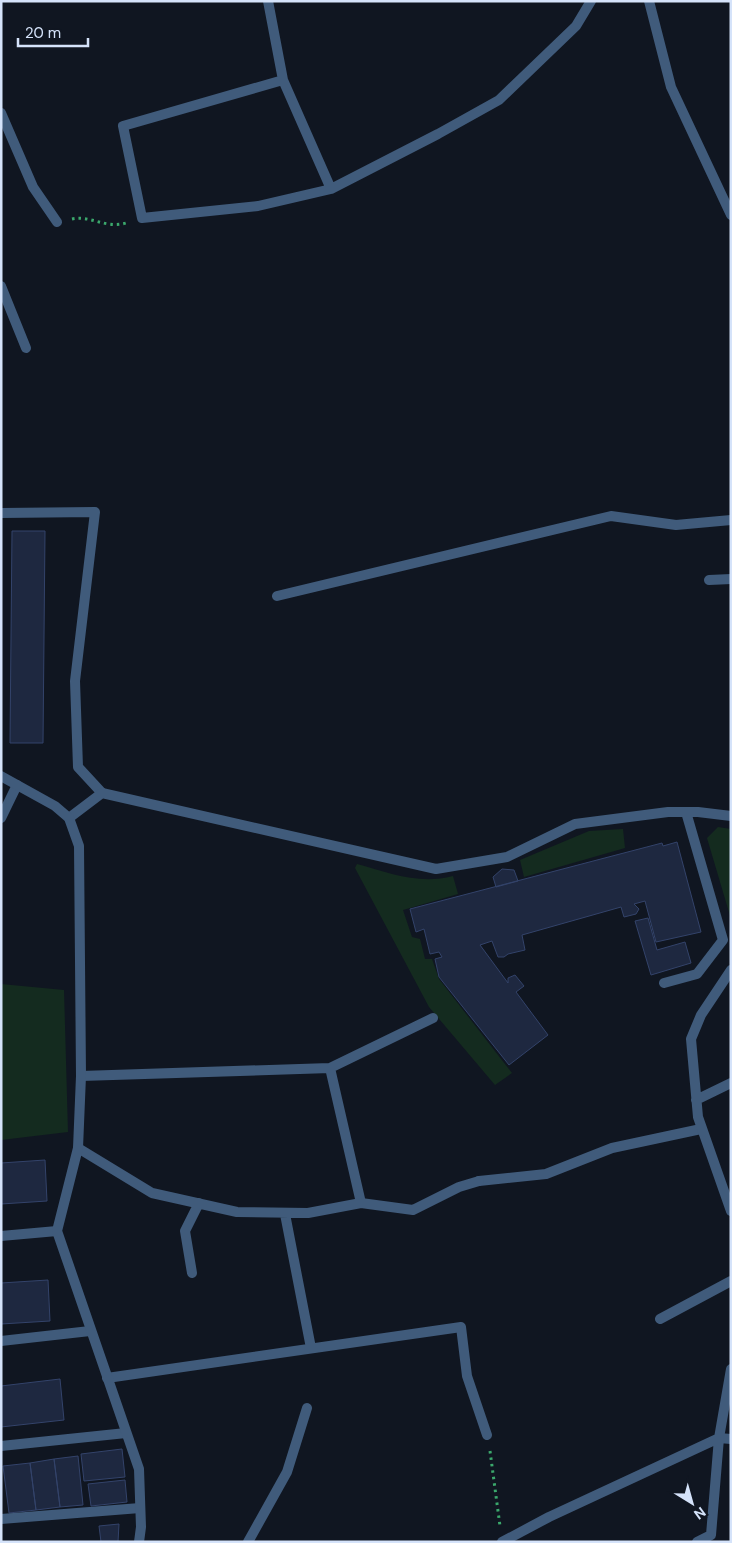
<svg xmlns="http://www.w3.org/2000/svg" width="732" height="1543" viewBox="0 0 732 1543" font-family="'DM Sans',sans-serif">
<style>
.green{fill:#142b1f}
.building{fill:#1e2840;stroke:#33436a}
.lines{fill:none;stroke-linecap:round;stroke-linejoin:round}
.path{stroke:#3ba86c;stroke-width:3;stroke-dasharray:2.5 4;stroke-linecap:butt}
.service{stroke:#405b7b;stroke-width:10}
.minor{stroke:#405b7b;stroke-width:10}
.tertiary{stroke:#405b7b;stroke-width:10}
</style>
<rect width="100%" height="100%" fill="#101621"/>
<!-- green -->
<path class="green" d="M718,827L731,829V919L707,838Z
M623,829L625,848L524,877L520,860L589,831Z
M357,864C390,873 419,885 453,876L458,894L403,910L412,937L420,939L425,959H432L439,979L512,1073L495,1085L429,1007L355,868Z
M1,984L64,990L68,1132L1,1140Z"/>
<!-- building -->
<path class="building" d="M12,531H45L43,743H10Z
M677,842L701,932L656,942L645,901L634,904L639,909L636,914L624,917L621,907L522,935L525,950L508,954L504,957H498L492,941L480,945L508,983V978L515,975L524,986L516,992L548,1035L509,1065L439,977L435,959L442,957L439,952L430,954L424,929L416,932L410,909L662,843L663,846Z
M502,869L514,870L518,881L496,887L493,877Z
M648,918L657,950L685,942L691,963L651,975L635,921Z
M45,1160L47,1201L1,1204V1163Z
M48,1280L50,1321L1,1324V1283Z
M60,1379L64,1420L1,1427V1386Z
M122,1449L125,1477L84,1481L81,1454Z
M78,1456L83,1505L60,1507L54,1459Z
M54,1459L60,1507L36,1510L30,1463Z
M30,1463L36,1510L9,1513L3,1466Z
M125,1480L127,1502L91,1506L88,1484Z
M119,1524L118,1542H101L99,1526Z"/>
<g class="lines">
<!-- path -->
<path class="path" d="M72,219C91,215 105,229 126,223
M490,1451L500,1526"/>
<!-- service -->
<path class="service" d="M1,113L33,187L57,222
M1,513L95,512L75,681L78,767L102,793
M709,580L731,579
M1,818L17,785
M664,983L697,974L723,940L686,812
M330,1068L361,1203
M81,1076L330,1068L433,1018
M479,1181L546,1174L612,1148L701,1129
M660,1319L731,1281
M1,1341L90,1331
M1,1446L126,1433
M1,1519L140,1508
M248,1542L287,1472L307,1408"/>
<!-- minor -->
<path class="minor" d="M268,1L283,80L331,189
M649,1L671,87L731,215
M283,80L123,126L142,218L258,206L331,189L438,134L499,100L576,26L591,1
M1,286L26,348
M277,596L611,516L676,525L731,520
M69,818L102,793L436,869L507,857L575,824L668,812H698L731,816
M731,970L701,1015L691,1039L698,1117L731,1211
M696,1100L731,1083
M78,1148L152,1193L237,1212L308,1213L361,1203L413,1210L459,1187L479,1181
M285,1214L311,1348
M1,1236L57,1231
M192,1273L185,1231L199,1203
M107,1378L461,1327L467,1376L487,1435
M502,1542L549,1517L719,1438L731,1439
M697,1542L711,1535L719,1438L731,1369"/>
<!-- tertiary -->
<path class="tertiary" d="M1,776L55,806L69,818L79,846L81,1076L78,1148L57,1231L139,1469L141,1527L139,1542"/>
</g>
<!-- border -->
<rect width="732" height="1543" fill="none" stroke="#d5e3fa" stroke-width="5"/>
<!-- north arrow -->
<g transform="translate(692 1503) rotate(143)" stroke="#101621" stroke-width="4" paint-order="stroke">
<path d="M0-4L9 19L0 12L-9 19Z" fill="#d5e3fa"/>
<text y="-8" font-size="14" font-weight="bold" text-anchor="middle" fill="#d5e3fa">N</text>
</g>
<!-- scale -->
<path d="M18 38v8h70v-8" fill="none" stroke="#d5e3fa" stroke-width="2.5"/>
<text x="25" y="38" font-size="15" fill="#d5e3fa" stroke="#101621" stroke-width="4" paint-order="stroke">20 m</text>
</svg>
